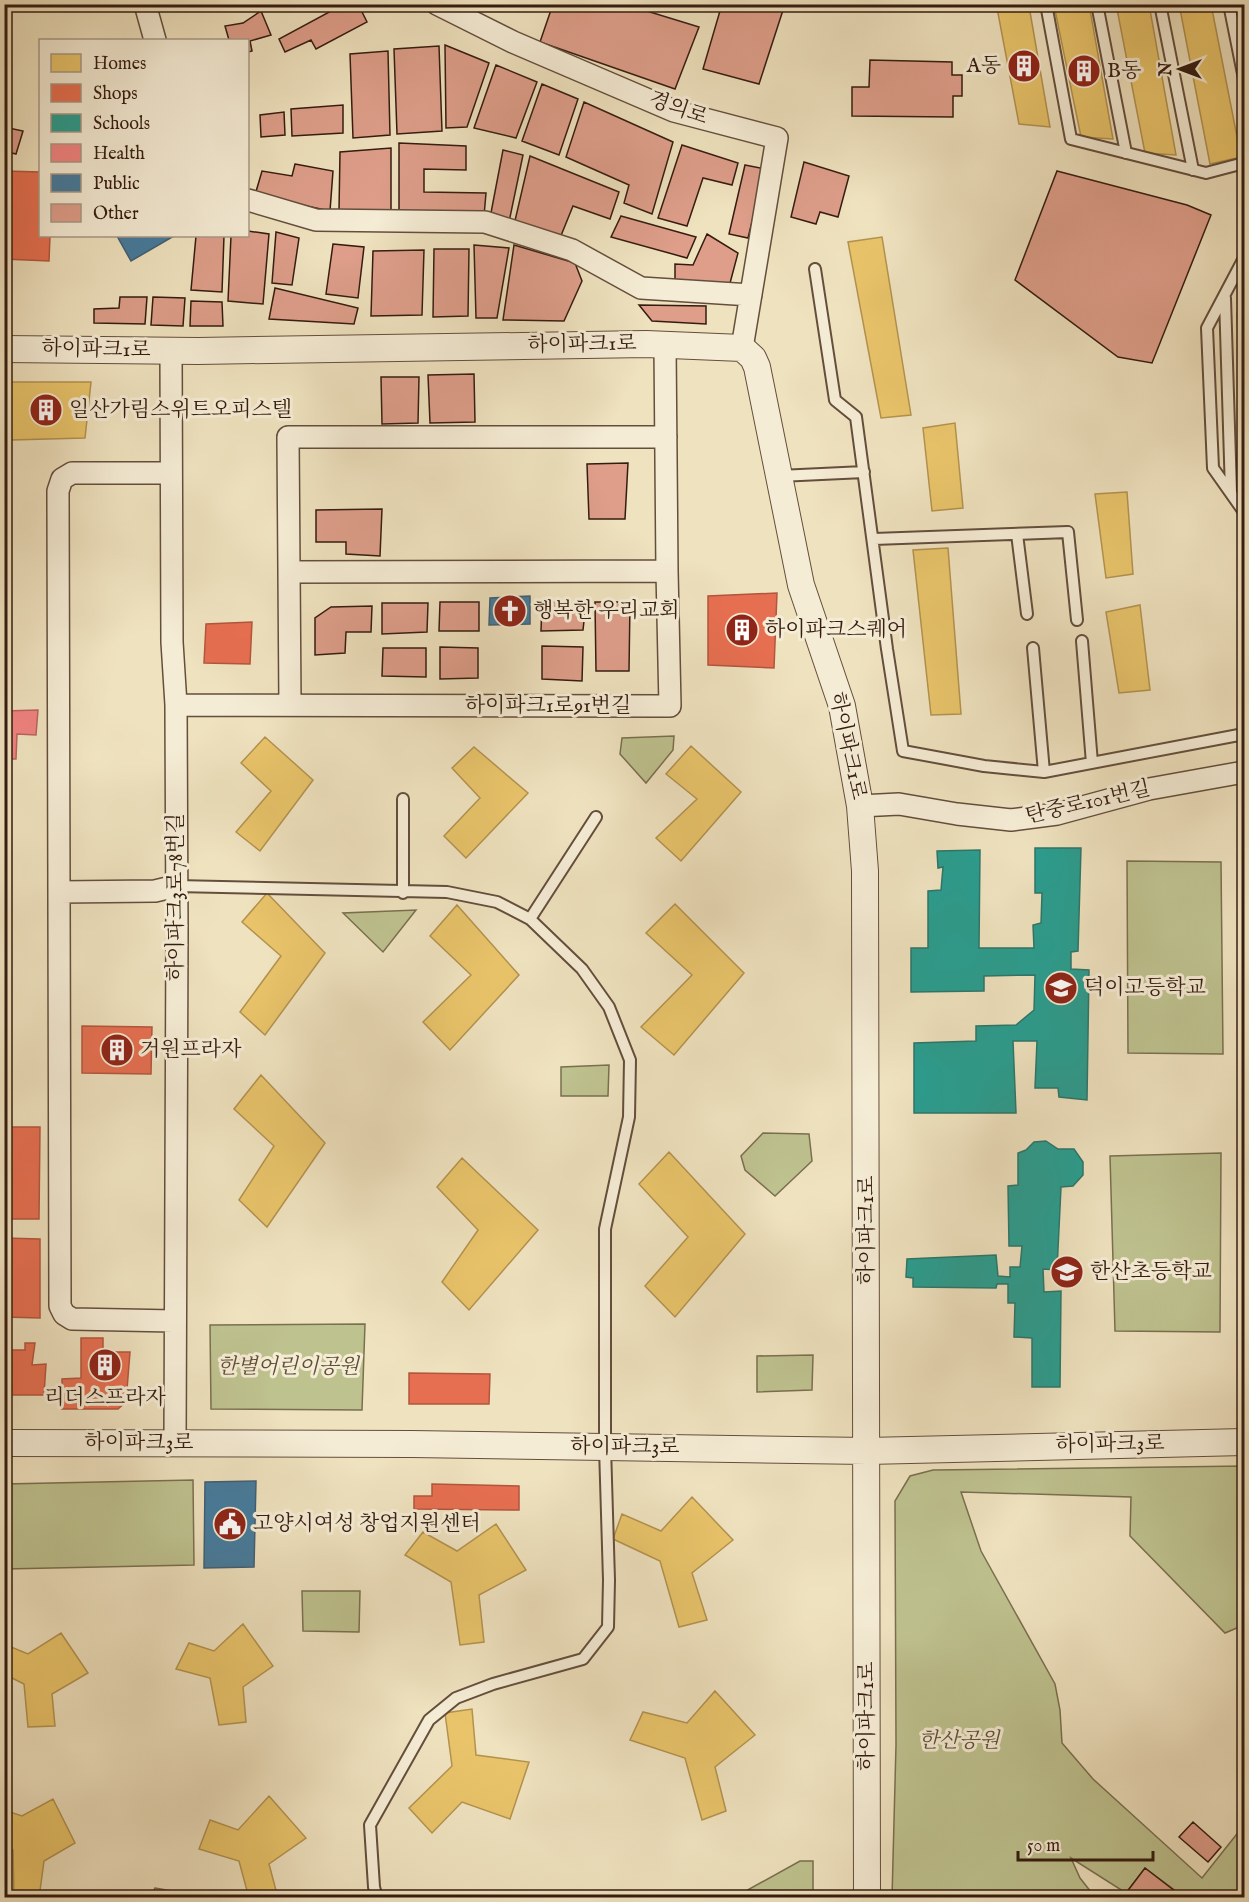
<svg xmlns="http://www.w3.org/2000/svg" width="1249" height="1902" viewBox="0 0 1249 1902" font-family="'IM FELL English','Noto Serif KR',serif">
<style>
.green{fill:#bec28f;stroke:#7a6f50;stroke-width:1.5}
.homes{fill:#e9c46a;stroke:#b3924f;stroke-width:1.5}
.shops{fill:#e76f51;stroke:#b2563e;stroke-width:1.5}
.schools{fill:#2a9d8f;stroke:#2d7669;stroke-width:1.5}
.health{fill:#f28482;stroke:#b96560;stroke-width:1.5}
.public{fill:#457b9d;stroke:#405e73;stroke-width:1.5}
.building{fill:#de9e8a;stroke:#351c10;stroke-width:1.5}
.lines{fill:none;stroke-linecap:round;stroke-linejoin:round}
.service-casing{stroke:#644e3c;stroke-width:14}
.minor-casing{stroke:#644e3c;stroke-width:24}
.tertiary-casing{stroke:#644e3c;stroke-width:28}
.service{stroke:#f5ecd5;stroke-width:10}
.minor{stroke:#f5ecd5;stroke-width:21}
.tertiary{stroke:#f5ecd5;stroke-width:26}
.labels{text-anchor:middle;dominant-baseline:central;stroke-width:6;stroke-linejoin:round;paint-order:stroke}
.poi-label{font-size:21px;fill:#351c10;stroke:#f5ecd5;text-anchor:start}
.street-label{font-size:21px;fill:#351c10;stroke:#f5ecd5}
.park-label{font-size:21px;font-style:italic;fill:#5e4e36;stroke:#f5ecd5}
</style>
<rect width="100%" height="100%" fill="#efe2bf"/>
<filter id="stains"><feTurbulence type="fractalNoise" baseFrequency=".00333" numOctaves="4"/><feColorMatrix values="0 0 0 0 .2 0 0 0 0 .09 0 0 0 0 .02 0 0 0 .5 -.17"/></filter>
<radialGradient id="worn" r=".72"><stop offset=".6" stop-color="#630" stop-opacity="0"/><stop offset="1" stop-color="#630" stop-opacity=".3"/></radialGradient>
<!-- green -->
<path class="green" d="M674,736L673,750L646,783L620,754L622,738Z
M1127,861L1221,862L1223,1054L1128,1053Z
M416,910L383,952L343,913Z
M609,1065L608,1096H561V1067Z
M763,1133L809,1134L812,1161L775,1196L745,1170L741,1156Z
M1221,1153L1220,1332L1115,1331L1110,1156Z
M365,1324L362,1410L211,1409L210,1325Z
M813,1355L812,1390L757,1392V1356Z
M1244,1466V1625L1225,1633L1130,1536L1131,1497L961,1492L981,1551L1055,1684L1060,1710L1062,1743L1093,1779L1202,1878L1244,1825V1897H1184L1145,1868L1126,1893L1071,1858L1080,1878L1095,1897L892,1898L896,1745L895,1501L910,1476L933,1470Z
M193,1480L194,1565L5,1569V1484Z
M302,1591H360L359,1632L303,1631Z
M800,1861H813V1897H744V1892Z
M155,1888L206,1897H150Z"/>
<!-- homes -->
<path class="homes" d="M1089,4L1113,139L1081,137L1054,5Z
M1116,4H1149L1176,155L1145,153Z
M1179,4H1211L1241,157L1210,164Z
M1240,4H1244V31Z
M1029,6L1050,127L1019,124L997,8Z
M882,237L911,415L881,418L848,242Z
M1237,313H1244V443H1242Z
M4,382H91L85,438L11,440L8,486H4Z
M955,423L963,508L932,511L923,428Z
M1127,492L1133,574L1106,578L1095,494Z
M948,548L961,714L931,715L913,550Z
M1140,605L1150,690L1119,693L1106,612Z
M265,737L313,780L260,851L236,832L271,791L241,763Z
M691,746L741,792L681,861L656,838L697,799L666,774Z
M474,747L528,793L466,858L444,836L480,798L452,768Z
M267,893L325,953L265,1035L240,1012L281,956L242,922Z
M675,904L744,973L674,1055L641,1027L692,975L646,933Z
M457,905L519,975L450,1050L423,1022L471,975L430,936Z
M261,1075L325,1143L267,1227L239,1200L274,1146L234,1109Z
M669,1152L745,1234L675,1317L645,1286L688,1237L639,1184Z
M462,1158L538,1230L469,1310L442,1282L478,1230L437,1187Z
M692,1497L733,1540L692,1573L707,1620L679,1627L660,1561L613,1539L622,1514L661,1531Z
M496,1524L526,1570L479,1595L484,1642L460,1645L451,1582L405,1555L423,1532L457,1551Z
M243,1624L273,1666L243,1687L246,1722L219,1725L210,1678L176,1669L189,1643L214,1651Z
M61,1633L88,1673L52,1694L55,1726L28,1727L24,1684L4,1674V1644L28,1654Z
M715,1691L755,1735L715,1767L726,1811L702,1820L685,1758L630,1740L643,1712L687,1723Z
M472,1709L476,1755L529,1762L510,1819L462,1802L432,1833L409,1808L452,1766L445,1713Z
M269,1796L306,1838L269,1864L278,1898H249L239,1861L199,1849L210,1820L238,1830Z
M53,1799L75,1843L44,1861L39,1898L14,1896L13,1850L4,1844V1810L22,1816Z"/>
<!-- shops -->
<path class="shops" d="M881,4H983V6H881Z
M4,171L40,172V236H50L49,261L4,259Z
M777,593L774,668L708,665V596Z
M252,622L250,664L204,663L206,624Z
M82,1026L152,1027L151,1074L82,1073Z
M4,1127H40L39,1219H4Z
M4,1238L40,1239V1318L4,1317Z
M81,1338H103V1352H130L126,1402L118,1409H62V1379L81,1378Z
M4,1343H11V1350H25V1343H35L32,1365L46,1364L44,1395H4Z
M409,1373L490,1374L489,1404H409Z
M432,1484L519,1486V1510L414,1509V1496H432Z"/>
<!-- schools -->
<path class="schools" d="M1035,848H1081L1078,951L1071,952V969L1089,970L1087,1100L1059,1097L1058,1088H1035L1037,1041H1013L1016,1113H914V1043L976,1041V1026L1016,1025L1034,1010L1035,975L984,976V991L911,992V948H928V891L941,890L943,867L938,868L937,851L980,850L979,948H1034L1033,925L1041,923L1042,893H1035Z
M1046,1141L1058,1149H1074L1083,1162V1175L1073,1186L1061,1187L1057,1270L1043,1269L1044,1292L1061,1291L1060,1387H1032V1338L1014,1337L1015,1303H1008V1284H997L996,1288L913,1287V1278L906,1277L907,1259L996,1255L998,1276L1010,1277V1267H1020L1022,1246H1009L1008,1186L1018,1185V1153L1026,1150L1034,1142Z"/>
<!-- health -->
<path class="health" d="M38,710L36,735L17,734L16,759H4V711Z"/>
<!-- public -->
<path class="public" d="M117,236H174L131,261Z
M530,596V624L489,625L490,598Z
M256,1481L254,1567L204,1568L205,1482Z"/>
<!-- building -->
<path class="building" d="M344,4H358L367,22L316,49L311,40L285,52L279,39Z
M458,4H494L475,12Z
M553,4H624L699,27L675,89L540,42Z
M677,4H704L702,11Z
M722,4H785L759,84L703,69Z
M261,11L271,35L250,41L252,51L248,52V40H229L225,26L243,23Z
M445,45L489,63L467,127L446,128Z
M439,46L442,131L397,134L394,49Z
M388,51L390,135L353,138L350,54Z
M870,60L952,62V75H962V96H953V117L852,116V87H869Z
M496,65L537,82L516,138L474,128Z
M542,84L578,99L559,155L522,141Z
M584,102L673,142L652,214L624,203L629,185L566,157Z
M343,105V133L292,136L291,109Z
M284,112L285,135L261,137L260,115Z
M4,127L23,131L16,154L4,151Z
M399,143L466,146V170L424,169V192L486,193L484,216L399,215Z
M682,145L738,163L732,185L703,178L687,226L658,218Z
M391,148V212L339,211L340,152Z
M503,150L523,155L509,222L490,218Z
M530,156L619,192L610,219L573,206L560,238L514,225Z
M804,162L849,176L838,217L820,212L816,224L791,217Z
M295,164L333,171L330,211L255,195L262,171L292,176Z
M745,165L765,169L748,238L729,234Z
M1057,171L1187,205L1211,215L1152,363L1118,357L1015,280Z
M621,216L696,237L687,258L611,237Z
M248,231L269,234L263,304L228,301L231,236H248Z
M276,232L299,238L292,285L272,283Z
M707,234L738,253L729,287L675,283V264L693,265Z
M196,236H224L222,292L191,290Z
M333,244L364,247L358,298L326,294Z
M474,245L509,248L497,318H476Z
M514,245L575,263L582,281L564,321L503,320Z
M434,249H469L468,316L433,317Z
M424,250L422,315L371,316L373,251Z
M275,288L358,308L354,324L269,319Z
M120,297H147L145,324L94,323V309L119,308Z
M153,297L185,298L183,326L151,325Z
M191,301L222,302L223,326H190Z
M639,305L706,306V324L652,321Z
M474,374L475,422L430,423L428,375Z
M381,377H419L418,423L382,424Z
M628,463L625,519H589L587,464Z
M382,509L380,556L346,554V542H316V510Z
M440,602H479V631H439Z
M542,602L586,603L583,630L541,631Z
M595,602H630L629,671H596Z
M382,603H428L427,632L382,634Z
M372,606L371,632H346L345,653L315,655V618L331,607Z
M542,646L583,647L582,681L542,679Z
M440,647L478,648V678L440,679Z
M383,648H426V677L382,676Z
M1193,1822L1221,1847L1208,1862L1179,1837Z
M1145,1868L1184,1898H1131L1126,1893Z"/>
<g class="lines">
<!-- service casing -->
<g class="service-casing">
<path id="service" d="M1046,4L1071,139L1206,173L1244,163
M1097,4L1126,153
M1160,4L1193,170
M1229,4L1244,79
M1244,258L1207,328L1213,468L1244,512
M815,269L835,400L856,417L887,649L903,751L984,766L1044,772L1244,734
M1225,298L1231,492
M779,476L864,472
M1017,534L1027,614
M874,539L1068,532L1077,620
M1082,641L1092,763
M1033,648L1044,772
M403,799V893
M176,886L447,892L497,902L530,919L582,969L609,1007L630,1060L629,1117L605,1229V1447L609,1580L608,1627L583,1659L493,1684L456,1698L429,1720L370,1825L374,1887L377,1898
M530,919L596,817"/>
</g>
<!-- minor casing -->
<g class="minor-casing">
<path id="minor" d="M145,4L155,40
M437,4L513,42L674,111L777,138L742,348
M248,200L316,220L485,222L572,250L641,288L751,295
M171,351L172,642L176,705L177,933L175,1443
M171,473H72L62,479L58,491L60,1306L64,1314L72,1319L174,1321
M289,572L667,571
M176,705L670,706L667,571L665,345
M290,705L288,437H666
M860,806L899,804L957,814L1011,820L1057,814L1149,789L1244,772
M60,892L155,891L176,886"/>
</g>
<!-- tertiary casing -->
<g class="tertiary-casing">
<path id="tertiary" d="M4,349L198,351L646,344L742,348L753,358L757,367L801,585L842,706L860,806L865,871L867,1898
M4,1443L412,1444L867,1451L1244,1442"/>
</g>
<!-- service -->
<use href="#service" class="service"/>
<!-- minor -->
<use href="#minor" class="minor"/>
<!-- tertiary -->
<use href="#tertiary" class="tertiary"/>
</g>
<!-- icons -->
<defs>
<g id="building-disc" transform="scale(1.725)"><circle r="9.5" fill="#8f2418" stroke="#f5ecd5"/><path d="M-4-6H4V6H1V3H-1V6H-4ZM-2.5-4.3h1.7v1.8h-1.7ZM.8-4.3h1.7v1.8H.8ZM-2.5-1h1.7V.8h-1.7ZM.8-1h1.7V.8H.8Z" fill="#fff"/></g>
<g id="church-disc" transform="scale(1.725)"><circle r="9.5" fill="#8f2418" stroke="#f5ecd5"/><path d="M-1.2-6h2.4v3.5h3.3v2.4h-3.3V6h-2.4V-.1h-3.3v-2.4h3.3Z" fill="#fff"/></g>
<g id="school-disc" transform="scale(1.725)"><circle r="9.5" fill="#8f2418" stroke="#f5ecd5"/><path d="M0-5L7-2L0 1L-7-2ZM-4 1L0 2.5L4 1V4Q0 6-4 4Z" fill="#fff"/></g>
<g id="civic-disc" transform="scale(1.725)"><circle r="9.5" fill="#8f2418" stroke="#f5ecd5"/><path d="M-.6-6.5H3V-4.5H.6V-3L4-1V1h2V6H-6V1h2V-1L-.6-3ZM-1.2 2.5V6h2.4V2.5Z" fill="#fff"/></g>
</defs>
<g fill-rule="evenodd">
<use href="#building-disc" x="1024" y="66"/>
<use href="#building-disc" x="1084" y="71"/>
<use href="#building-disc" x="46" y="410"/>
<use href="#church-disc" x="510" y="611"/>
<use href="#building-disc" x="742" y="630"/>
<use href="#school-disc" x="1061" y="988"/>
<use href="#building-disc" x="117" y="1050"/>
<use href="#school-disc" x="1067" y="1272"/>
<use href="#building-disc" x="105" y="1365"/>
<use href="#civic-disc" x="230" y="1524"/>
</g>
<g class="labels">
<!-- poi labels -->
<g class="poi-label">
<text x="1001" y="66" text-anchor="end">A동</text>
<text x="1107" y="71">B동</text>
<text x="69" y="410">일산가림스위트오피스텔</text>
<text x="533" y="611">행복한 우리교회</text>
<text x="765" y="630">하이파크스퀘어</text>
<text x="1084" y="988">덕이고등학교</text>
<text x="140" y="1050">거원프라자</text>
<text x="1090" y="1272">한산초등학교</text>
<text x="105" y="1398" text-anchor="middle">리더스프라자</text>
<text x="253" y="1524">고양시여성 창업지원센터</text>
</g>
<!-- street labels -->
<g class="street-label">
<text transform="translate(678 109) rotate(19)">경의로</text>
<text transform="translate(582 345) rotate(-1)">하이파크1로</text>
<text transform="translate(96 350) rotate(1)">하이파크1로</text>
<text x="548" y="706">하이파크1로91번길</text>
<text transform="translate(847 746) rotate(78)">하이파크1로</text>
<text transform="translate(1088 803) rotate(-13)">탄중로101번길</text>
<text transform="translate(176 897) rotate(-90)">하이파크3로78번길</text>
<text transform="translate(867 1230) rotate(-90)">하이파크1로</text>
<text x="139" y="1443">하이파크3로</text>
<text transform="translate(1110 1445) rotate(-1)">하이파크3로</text>
<text x="625" y="1447">하이파크3로</text>
<text transform="translate(867 1716) rotate(-90)">하이파크1로</text>
</g>
<!-- park labels -->
<g class="park-label">
<text x="288" y="1367">한별어린이공원</text>
<text x="959" y="1741">한산공원</text>
</g>
</g>
<!-- margin -->
<rect width="1249" height="1902" fill="none" stroke="#efe2bf" stroke-width="24"/>
<rect x="6" y="6" width="1237" height="1890" fill="none" stroke="#351c10" stroke-width="3"/>
<rect x="12" y="12" width="1225" height="1878" fill="none" stroke="#351c10" stroke-width="1.5"/>
<!-- legend -->
<rect x="39" y="39" width="210" height="198" fill="#f5ecd5" stroke="#a89986" stroke-width="1.5"/>
<rect x="51" y="54" width="30" height="18" fill="#e9c46a" stroke="#a89986" stroke-width="1.5"/>
<text x="93" y="69" font-size="18" fill="#351c10">Homes</text>
<rect x="51" y="84" width="30" height="18" fill="#e76f51" stroke="#a89986" stroke-width="1.5"/>
<text x="93" y="99" font-size="18" fill="#351c10">Shops</text>
<rect x="51" y="114" width="30" height="18" fill="#2a9d8f" stroke="#a89986" stroke-width="1.5"/>
<text x="93" y="129" font-size="18" fill="#351c10">Schools</text>
<rect x="51" y="144" width="30" height="18" fill="#f28482" stroke="#a89986" stroke-width="1.5"/>
<text x="93" y="159" font-size="18" fill="#351c10">Health</text>
<rect x="51" y="174" width="30" height="18" fill="#457b9d" stroke="#a89986" stroke-width="1.5"/>
<text x="93" y="189" font-size="18" fill="#351c10">Public</text>
<rect x="51" y="204" width="30" height="18" fill="#de9e8a" stroke="#a89986" stroke-width="1.5"/>
<text x="93" y="219" font-size="18" fill="#351c10">Other</text>
<!-- north arrow -->
<g transform="translate(1180 69) rotate(270)" stroke="#f5ecd5" stroke-width="4.5" paint-order="stroke">
<path d="M0-4.5L10 22L0 15L-10 22Z" fill="#351c10"/>
<text y="-9" font-size="16" font-weight="bold" text-anchor="middle" fill="#351c10">N</text>
</g>
<!-- scale -->
<path d="M1018 1851v9h135v-9" fill="none" stroke="#351c10" stroke-width="3"/>
<text x="1027" y="1851" font-size="18" fill="#351c10" stroke="#f5ecd5" stroke-width="4.5" paint-order="stroke">50 m</text>
<rect width="100%" height="100%" filter="url(#stains)"/>
<rect width="100%" height="100%" fill="url(#worn)"/>
</svg>
